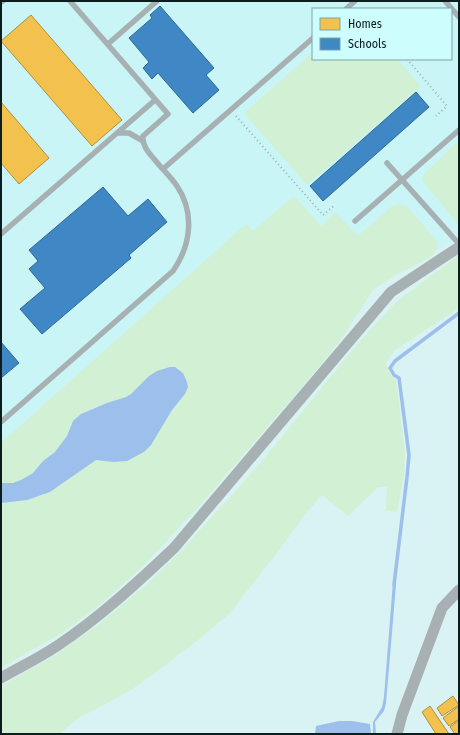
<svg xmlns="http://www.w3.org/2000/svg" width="460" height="735" viewBox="0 0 460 735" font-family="'Fira Sans Condensed',sans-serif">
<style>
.built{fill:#caf5f6;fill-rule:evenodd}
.green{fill:#d1f0d4}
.water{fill:#9dbfeb}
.homes{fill:#f2c14e;stroke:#ad9040}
.schools{fill:#3f88c5;stroke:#2f6893}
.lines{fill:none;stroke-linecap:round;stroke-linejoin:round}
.stream{stroke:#9dbfeb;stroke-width:3.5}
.path{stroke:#a1acad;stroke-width:2;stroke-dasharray:1 3;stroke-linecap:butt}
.service{stroke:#a7b0b2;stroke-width:5.5}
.minor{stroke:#a7b0b2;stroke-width:11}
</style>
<rect width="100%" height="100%" fill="#d9f2f3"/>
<!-- built -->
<path class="built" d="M1,1H459V238L371,283L1,579ZM313,9H451V59H313Z"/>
<!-- green -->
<path class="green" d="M313,52V59H397L421,86L307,185L244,113Z
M459,140V225L424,183L422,179L424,174Z
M294,196L321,226L335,212L358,236L392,206L399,204L407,206L436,240L438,245L437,249L433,255L418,264L399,273L373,290L341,339L319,367L202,503L143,566L96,608L63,632L1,668V503L27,500L50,492L93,462L99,460L165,423L172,410L185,394L149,376L131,394L126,397L107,403L81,414L71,424L67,436L55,452L43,461L33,473L21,480L13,483H1V443L246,224L253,231Z
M459,255V308L394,351L386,363C388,371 390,375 396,380L405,454L404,474L397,512L386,510L387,487H378L348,516L322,495L303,517L280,549L229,614L198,640L152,675L131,690L77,719L59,734H1V686L57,654L98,625L147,584L178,554L258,466L353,349L396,302Z"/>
<!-- water -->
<path class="water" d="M170,367H175L183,373L187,382L188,387L185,394L172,410L151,445L144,452L127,461L114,462L96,460L50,492L27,500L1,503V483H13L21,480L33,473L43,461L55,452L67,436L73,421L81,414L107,403L126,397L131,394L149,376L157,371Z
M393,581H396V585L386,703L384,711L375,722L376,734H373V722L382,707L384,697Z
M339,721H352L370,724L371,734H315L316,726Z"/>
<!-- homes -->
<path class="homes" d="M31,15L122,120L92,146L1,41Z
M1,102L49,158L19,184L1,163Z
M453,696L459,705L442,716L437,708Z
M430,706L449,734H436L422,712Z
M459,706V719L449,726L443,718Z
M459,720V733L455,734L450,727Z"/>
<!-- schools -->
<path class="schools" d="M160,6L214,68L206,75L219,90L193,113L158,73L152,79L143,68L149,62L129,38L152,18L150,15Z
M416,92L429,107L323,201L310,186Z
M103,187L128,216L148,199L167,222L129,255L131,258L42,334L20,309L45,288L29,269L38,261L29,250Z
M1,342L19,363L1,378Z"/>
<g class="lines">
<!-- stream -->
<path class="stream" d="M394,585L407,477L409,455L399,378L394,375L390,368L395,361L459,313"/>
<!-- path -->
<path class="path" d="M407,59L447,106L436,116
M236,116L323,215L335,205"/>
<!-- service -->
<path class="service" d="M445,1L459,17
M1,2L3,1
M346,9L355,1
M108,44L157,1
M117,133H129L143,141
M387,163L459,244
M163,169L313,38
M355,221L459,130
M1,234L155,100
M1,422L173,271C191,245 195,213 177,186C171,177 162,169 155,160C149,153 142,146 143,136L168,114L70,1"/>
<!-- minor -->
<path class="minor" d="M1,678C20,667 39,658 57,646C99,618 137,583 174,548L391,292L459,247
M397,734L402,715L442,608L459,590"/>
</g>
<!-- border -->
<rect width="460" height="735" fill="none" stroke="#0b1d1e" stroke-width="4"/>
<!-- legend -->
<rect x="312" y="8" width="140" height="52" fill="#cefdfe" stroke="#80a3a4"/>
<rect x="320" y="18" width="20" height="12" fill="#f2c14e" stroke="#80a3a4"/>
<text x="348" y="28" font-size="12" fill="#0b1d1e">Homes</text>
<rect x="320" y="38" width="20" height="12" fill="#3f88c5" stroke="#80a3a4"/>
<text x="348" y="48" font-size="12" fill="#0b1d1e">Schools</text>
</svg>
